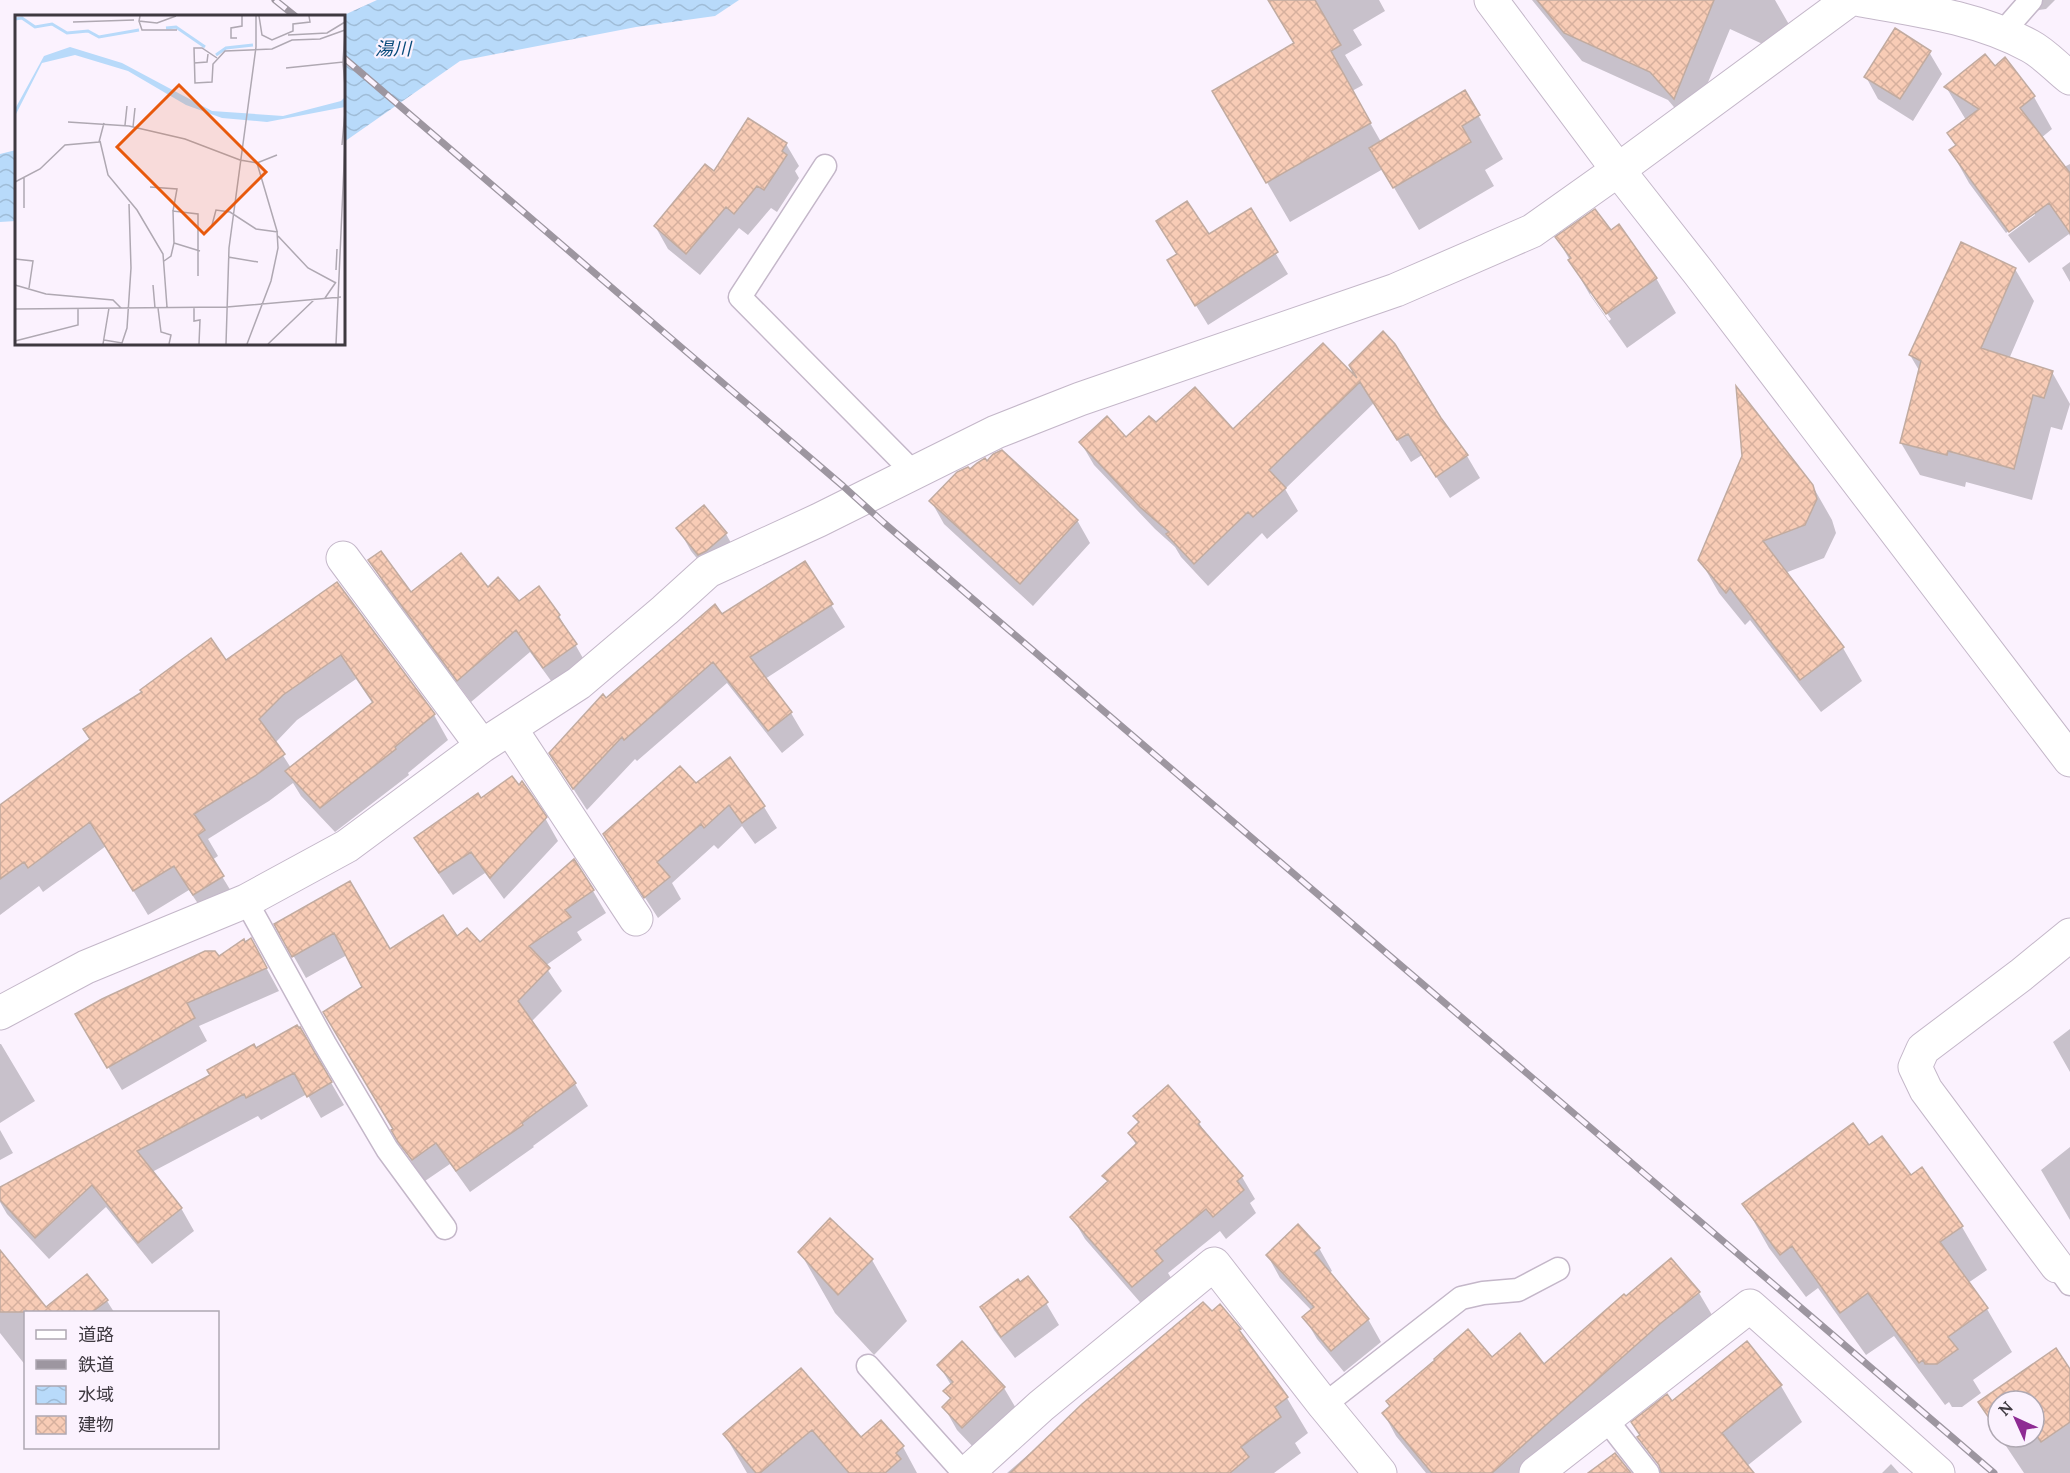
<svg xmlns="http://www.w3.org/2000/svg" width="2070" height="1473" viewBox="0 0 2070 1473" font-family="Lora,'Noto Sans JP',serif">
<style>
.water{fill:url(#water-waves)}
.shadow{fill:#0003;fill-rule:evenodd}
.building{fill:url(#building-cross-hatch);stroke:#c1aba0;stroke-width:1.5}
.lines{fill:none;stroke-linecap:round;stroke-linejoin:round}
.lane-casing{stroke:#c4b7c9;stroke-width:25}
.street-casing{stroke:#c4b7c9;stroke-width:35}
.secondary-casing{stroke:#c4b7c9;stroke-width:35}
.lane{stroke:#fff;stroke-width:22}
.street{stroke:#fff;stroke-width:33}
.secondary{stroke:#fff;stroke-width:33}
.rail-casing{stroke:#9d96a0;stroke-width:7}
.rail{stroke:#fbf2fe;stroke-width:4.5;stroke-dasharray:14;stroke-linecap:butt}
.labels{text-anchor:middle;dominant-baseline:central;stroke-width:4.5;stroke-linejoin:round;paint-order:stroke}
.water-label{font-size:18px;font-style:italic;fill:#074a7a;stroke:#fbf2fe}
.inset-river{fill:none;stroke:#b8dafa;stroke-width:3}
.inset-road{fill:none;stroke:#afa8b2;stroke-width:1.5}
.view{fill:#e8590c;fill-opacity:0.15;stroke:#e8590c;stroke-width:3}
.inset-edge{fill:none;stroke:#3e3940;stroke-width:3}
</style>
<defs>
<pattern id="water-waves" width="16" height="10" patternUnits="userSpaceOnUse" patternTransform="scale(1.5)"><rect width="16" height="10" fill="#b8dafa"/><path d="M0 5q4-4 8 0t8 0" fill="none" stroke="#9fbcd7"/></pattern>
<pattern id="building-cross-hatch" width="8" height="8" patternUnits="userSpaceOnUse" patternTransform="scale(1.5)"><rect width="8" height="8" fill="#f8ccb6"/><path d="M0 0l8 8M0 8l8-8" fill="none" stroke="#d6b09e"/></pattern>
</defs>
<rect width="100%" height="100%" fill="#fbf2fe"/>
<!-- water -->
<path class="water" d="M377,0H739L715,16L636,27L460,61L344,142L342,16Z
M16,150V221L0,222V154Z"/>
<!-- shadow -->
<path class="shadow" d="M1270,0H1379L1385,11L1353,30L1362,45L1345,55L1363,85L1352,91L1381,142L1465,92L1503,159L1485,170L1494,186L1419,230L1383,169L1290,222L1214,91L1296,44Z
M1532,0H1775L1791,28L1780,52L1730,29L1690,126L1668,100L1582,61Z
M2017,0H2055L2046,9L2039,10L2033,14Z
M1929,52L1942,74L1913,121L1878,99L1866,77Z
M2004,59L2034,97L2052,129L2041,138L2062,168L2070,164V236L2069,234L2029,263L2008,235L2035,215V212L2006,233L1969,183L1951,151L1957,146L1966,120L1946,87L1994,68Z
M786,144L799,166L795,171L799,178L777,212L771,208L748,235L739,228L700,275L668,249L655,226L714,173Z
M1250,211L1288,274L1208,325L1181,281L1209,236Z
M1611,232L1656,278L1676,313L1627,348L1590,295L1557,238ZM1592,292L1611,319L1609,321L1590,294Z
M2070,262V282L2062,268Z
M2015,269L2034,301L2009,359L2052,372L2070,404L2062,430L2051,427L2032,500L1966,482L1965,487L1920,475L1901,443L1920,372L1910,355Z
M1360,381L1440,418L1467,456L1480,478L1450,498L1422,455L1411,462L1374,403L1285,489L1298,511L1267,539L1262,533L1208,586L1181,557L1175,547L1155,529L1094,465L1081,443L1126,439L1156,425L1233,431Z
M1812,485L1832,520L1836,533L1824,558L1785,573L1843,648L1862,681L1821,712L1750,620L1745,625L1719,593L1700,560Z
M931,501L1077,520L1090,543L1033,606L944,524Z
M704,507L726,534L739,557L712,577L691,551L678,528Z
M370,561L411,594L488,589L519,603L539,588L559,616L588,667L557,689L530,652L471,702L383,583Z
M805,563L845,627L765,679L791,713L804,735L782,753L727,683L637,761L635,759L587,810L550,753L606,700L722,616Z
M337,584L434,715L448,740L408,773L409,775L335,832L301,796L293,783L269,801L208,839L218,856L212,860L237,901L208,919L189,890L148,915L106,846L43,892L39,886L0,915V807L226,662ZM356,679L373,704L291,768L275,743L297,720Z
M696,785L764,807L777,828L755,844L742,826L718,849L714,845L672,883L681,899L658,918L605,835Z
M481,800L545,818L558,841L504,899L485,873L453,895L429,860L416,838Z
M349,883L390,951L456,938L480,944L593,891L606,913L577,932L582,940L545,966L562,991L531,1022L575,1084L588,1106L533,1146L534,1147L470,1192L450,1164L425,1181L413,1164L393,1130L364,988L347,955L306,978L276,925Z
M251,940L279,991L199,1026L207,1041L122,1090L90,1037Z
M300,1029L344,1105L321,1118L307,1094L261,1120L258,1116L152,1172L181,1208L194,1231L152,1264L106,1207L49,1259L7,1214L0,1202V1188L212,1075L256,1050Z
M2070,1029V1072L2053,1042Z
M1,1044L35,1101L0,1123V1044Z
M1135,1116L1199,1123L1209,1139L1242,1177L1255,1199L1250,1203L1256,1213L1226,1239L1220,1231L1168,1273L1175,1284L1146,1309L1085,1239L1072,1217L1108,1183L1104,1176L1136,1145L1130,1133L1140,1124Z
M0,1130L13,1153L0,1160Z
M1869,1147L1910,1177L1962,1227L1987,1270L1968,1283L1987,1309L2012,1352L1973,1380L1981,1393L1962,1407H1952L1949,1402L1945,1405L1894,1336L1866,1355L1818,1288L1806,1297L1769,1248L1744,1204Z
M2070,1147V1220L2041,1170Z
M830,1221L872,1260L907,1321L874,1355L835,1313L800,1252Z
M1319,1248L1332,1271L1329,1273L1368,1319L1381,1342L1344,1372L1317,1339L1304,1317L1312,1311L1280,1278L1268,1256Z
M0,1278L46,1309L107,1301L114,1312H26V1366L0,1333Z
M1028,1278L1046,1303L1059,1325L1015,1358L994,1330L982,1308Z
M1699,1293L1712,1315L1674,1345L1530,1473H1426L1396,1436L1384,1414L1492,1359L1544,1366L1626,1298Z
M1212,1313L1239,1330L1250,1348L1287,1398L1308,1433L1295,1443L1301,1453L1274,1473H1007L1029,1454L1031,1456Z
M1747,1343L1781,1386L1802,1422L1747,1466L1753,1473H1669L1672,1403Z
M962,1344L1004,1388L1017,1410L975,1449L957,1430L944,1407L951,1401L945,1391L951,1385L939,1365Z
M801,1370L861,1439L903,1447L917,1473H747L725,1435Z
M2070,1372V1473H2024L2000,1437H2034V1401H1998V1434L1980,1403Z
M1891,1464L1899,1473H1882Z"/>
<!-- building -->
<path class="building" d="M1268,0H1315L1341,45L1331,51L1371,123L1266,183L1212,91L1294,43Z
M1537,0H1714L1674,99L1650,72L1564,33Z
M1895,28L1931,51L1900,99L1864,77Z
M1985,54L1995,66L2005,57L2035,96L2020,108L2070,173V233L2049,203L2009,232L1949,150L1956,145L1947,133L1979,109L1944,87Z
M1465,90L1480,115L1462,126L1471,142L1393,188L1369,148Z
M748,118L787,143L782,151L787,155L764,190L757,186L734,214L726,207L686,254L654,226L705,164L714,171Z
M1187,201L1209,234L1251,208L1278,252L1195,306L1167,260L1177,254L1156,221Z
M1595,209L1611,230L1619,224L1657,278L1606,314L1568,260L1571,258L1555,237Z
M1961,242L2016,268L1981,348L2053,371L2044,398L2033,395L2014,469L1948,451L1947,455L1900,443L1921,361L1909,355Z
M1383,331L1395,344L1441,418L1468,455L1436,477L1408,434L1397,440L1360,382L1269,470L1286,488L1253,517L1248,512L1194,564L1166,534L1169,532L1140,507L1079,442L1107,416L1126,437L1149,416L1156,422L1195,387L1233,429L1323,343L1357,378L1349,365Z
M1736,386L1813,485L1817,499L1805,525L1763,541L1844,647L1800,680L1730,588L1726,593L1698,560L1742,456Z
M1002,450L1078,520L1020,584L929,501L957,472L968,467L970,469L977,463L985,458L987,461L993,454Z
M704,505L727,533L706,551L698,555L676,528Z
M381,551L411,592L461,553L488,587L498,577L519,601L539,586L560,615L558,617L577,644L543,668L516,630L457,681L368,560Z
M805,561L833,604L750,657L792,712L768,731L713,662L624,740L622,737L573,789L549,753L603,694L606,698L715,604L722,614Z
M337,582L435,714L395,747L396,749L320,808L285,771L373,702L341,655L283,695L259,719L285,754L255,776L194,814L205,830L198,835L224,876L193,895L174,866L133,891L90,822L28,868L24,862L0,879V805L90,739L83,729L142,692L140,690L211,638L226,660Z
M730,757L765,806L742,823L729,805L704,828L701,824L657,862L670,877L644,898L603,834L680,766L696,783Z
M512,776L519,785L522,781L547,817L490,878L471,852L439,873L414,838L478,793L481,798Z
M574,859L594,890L565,910L571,917L529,946L550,968L518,1001L576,1083L522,1123L523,1125L456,1171L436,1143L412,1160L398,1142L391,1130L393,1129L323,1012L362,987L334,933L292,957L274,924L350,881L390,949L443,915L457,936L467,928L480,942Z
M251,938L267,968L187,1003L195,1018L107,1068L75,1014L102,999L205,951H215L219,956L244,939L245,942Z
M297,1025L299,1028L300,1027L332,1082L307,1097L294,1073L246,1098L244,1094L137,1151L182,1208L138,1243L92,1185L35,1238L0,1200V1187L210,1075L207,1070L254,1044L256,1048Z
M1168,1085L1200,1122L1198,1124L1243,1176L1237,1181L1244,1190L1213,1217L1206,1209L1155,1251L1163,1261L1132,1287L1070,1217L1108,1181L1102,1176L1137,1143L1128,1133L1139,1122L1133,1116Z
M1853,1123L1869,1145L1882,1136L1911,1175L1922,1167L1963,1226L1940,1242L1988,1308L1948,1337L1958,1349L1937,1364H1925L1923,1360L1919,1363L1868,1293L1840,1313L1792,1246L1780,1255L1742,1204Z
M830,1218L873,1259L838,1295L798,1252Z
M1298,1224L1320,1248L1314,1253L1369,1319L1331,1351L1302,1317L1314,1307L1266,1255Z
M0,1250L46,1307L87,1274L108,1300L92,1312H0Z
M1671,1258L1700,1292L1661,1323L1492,1473H1432L1382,1413L1390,1406L1386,1401L1435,1360L1434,1359L1468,1329L1492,1357L1520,1333L1544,1364L1624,1294L1626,1296Z
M1028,1276L1048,1302L1001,1337L980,1307L1018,1279L1020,1282Z
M1203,1302L1212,1311L1220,1304L1241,1329L1239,1330L1288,1397L1275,1407L1281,1417L1241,1447L1249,1457L1230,1473H1010L1082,1404Z
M962,1341L1005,1387L962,1428L942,1407L951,1398L943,1391L953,1382L937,1365Z
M1747,1341L1782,1385L1722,1433L1754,1473H1661L1659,1465L1637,1437L1640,1435L1631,1422L1667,1394L1672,1401Z
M2056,1348L2070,1369V1422L2041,1442L2034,1432V1401H1998V1431L1978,1402Z
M801,1368L861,1437L881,1420L904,1446L896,1453L901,1459L885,1473H849L812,1430L760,1473H756L723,1434Z
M1615,1453L1631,1473H1588Z"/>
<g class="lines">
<!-- lane casing -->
<g class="lane-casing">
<path id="lane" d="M2002,33L2031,0
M825,166L740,297L914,473
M246,901L325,1044L387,1149L445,1228
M2057,1266L2070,1284
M868,1366L964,1473
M1324,1405L1461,1298L1483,1293L1518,1290L1558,1269
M1605,1418L1648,1473"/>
</g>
<!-- street casing -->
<g class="street-casing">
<path id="street" d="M1861,0C1919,10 1979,18 2030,46C2045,54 2057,68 2070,78
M343,558L482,746
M510,728L636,919
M0,1013L86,967L246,901L347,846L482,746L579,683L665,610L708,571L819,520L996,432L1080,399L1396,290L1532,231L1618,170L1849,0
M2057,1266L1926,1090L1915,1067L1923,1049L2021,975L2070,935
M967,1473L1041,1406L1214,1264L1324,1405L1380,1473
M1536,1473L1750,1306L1938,1473"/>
</g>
<!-- secondary casing -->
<g class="secondary-casing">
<path id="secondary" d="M1491,0L1618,170L1699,273L2070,760"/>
</g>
<!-- lane -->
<use href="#lane" class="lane"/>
<!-- street -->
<use href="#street" class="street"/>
<!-- secondary -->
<use href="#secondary" class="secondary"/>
<!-- rail casing -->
<g class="rail-casing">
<path id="rail" d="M275,0L295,16
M344,58L843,486L884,523L1994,1473"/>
</g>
<!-- rail -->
<use href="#rail" class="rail"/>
</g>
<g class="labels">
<!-- water labels -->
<g class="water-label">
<text x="393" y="48">湯川</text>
</g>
</g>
<!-- overview -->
<g transform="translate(15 15)">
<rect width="330" height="330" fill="#fbf2fe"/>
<path d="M55,32L107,48L197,96L268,101L326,86L330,82V92L252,107L207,103L171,90L113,56L60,40L27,48L0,101V94L29,41Z" fill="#b8dafa"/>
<path class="inset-river" d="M0,4L7,3L20,12L37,9L52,18L73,16L84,22L124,15M151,13L161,12L190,32M201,40L211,33L238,30"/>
<path class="inset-road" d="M125,1L124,6L142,8L161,1M244,1L247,20L257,25L278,16V9L295,7L294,1M124,6L127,15H162M58,7L119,5M273,20L312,18L330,7M222,23H216V13L227,11V1M202,43L187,33H179L180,68L197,67L198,49L210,36L257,34L277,25L305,24L330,15M328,47L330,17M179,48L192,47L193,39M271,53L328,47L330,71M53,107L114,111L170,124L225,145L242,148L262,140M110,110L112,91M118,112L120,93M85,126L93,160L122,195L148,239L152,292M327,130L330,97M9,162V193M0,167L25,154L50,130L84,127L89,108M135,172L162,174L158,196M197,210L201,195L215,197L241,214L263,217M263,221L293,253L321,268M159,228L185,236M213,242L243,247M0,244L18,246L14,273M149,246L156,241L159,228L158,196L183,199V261M321,255L322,234M0,270L31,279L98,285L106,293M138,270L140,293M310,283L321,267M179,292V306L185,305L184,329M143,293L146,317L156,320L154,329M0,294L212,292L326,282M89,325L107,328L112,313L116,253L114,189M0,326L63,310V294M88,329L94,293M211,329L214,233L241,32V1M232,329L256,266L263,233L262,216L242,148M253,329L300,284M321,329L330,128"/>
<path class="view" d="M164,70L251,157L189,219L102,132Z"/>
<rect width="330" height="330" class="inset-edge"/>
</g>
<!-- legend -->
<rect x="24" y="1311" width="195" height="138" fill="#fbf2fe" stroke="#afa8b2" stroke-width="1.5"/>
<rect x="36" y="1330" width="30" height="9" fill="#ffffff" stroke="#afa8b2" stroke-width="1.5"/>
<text x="78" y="1341" font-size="18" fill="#3e3940">道路</text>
<rect x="36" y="1360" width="30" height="9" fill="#9d96a0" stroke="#afa8b2" stroke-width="1.5"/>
<text x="78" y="1371" font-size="18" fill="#3e3940">鉄道</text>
<rect x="36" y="1386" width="30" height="18" fill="url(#water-waves)" stroke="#afa8b2" stroke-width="1.5"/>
<text x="78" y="1401" font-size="18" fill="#3e3940">水域</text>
<rect x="36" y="1416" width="30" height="18" fill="url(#building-cross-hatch)" stroke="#afa8b2" stroke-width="1.5"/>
<text x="78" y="1431" font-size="18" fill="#3e3940">建物</text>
<!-- north arrow -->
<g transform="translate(2016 1419) rotate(315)"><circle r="28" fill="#fbf2fe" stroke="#afa8b2" stroke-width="1.5"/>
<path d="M0-4.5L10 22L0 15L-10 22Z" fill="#8e2b93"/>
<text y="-9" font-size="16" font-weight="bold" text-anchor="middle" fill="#3e3940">N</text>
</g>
</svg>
